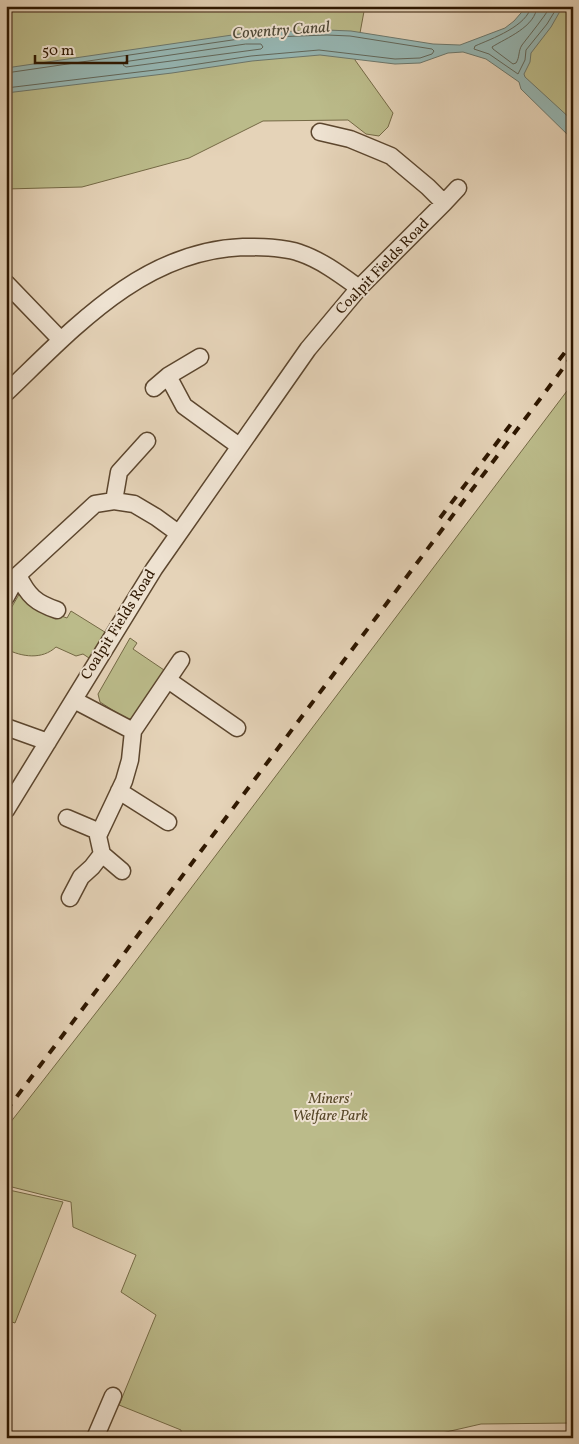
<svg xmlns="http://www.w3.org/2000/svg" width="579" height="1444" viewBox="0 0 579 1444" font-family="Vollkorn,serif">
<style>
.green{fill:#bbbb8a;stroke:#746945}
.water{fill:#96b7b4;stroke:#6c776c}
.lines{fill:none;stroke-linecap:round;stroke-linejoin:round}
.shore{stroke:#62675a;stroke-width:1}
.minor-casing{stroke:#5c462e;stroke-width:19}
.minor{stroke:#eee2d1;stroke-width:16}
.rail{stroke:#2e1700;stroke-width:4;stroke-dasharray:9 9;stroke-linecap:butt}
.labels{text-anchor:middle;dominant-baseline:central;stroke-width:4;stroke-linejoin:round;paint-order:stroke}
.street-label{font-size:15px;fill:#2e1700;stroke:#eee2d1}
.park-label{font-size:15px;font-style:italic;fill:#584829;stroke:#eee2d1}
.water-label{font-size:16px;font-style:italic;fill:#4d4736;stroke:#eee2d1}
</style>
<rect width="100%" height="100%" fill="#e5d3b8"/>
<filter id="stains"><feTurbulence type="fractalNoise" baseFrequency=".004" numOctaves="4"/><feColorMatrix values="0 0 0 0 .2 0 0 0 0 .09 0 0 0 0 .02 0 0 0 .5 -.17"/></filter>
<radialGradient id="worn" r=".72"><stop offset=".6" stop-color="#630" stop-opacity="0"/><stop offset="1" stop-color="#630" stop-opacity=".3"/></radialGradient>
<!-- green -->
<path class="green" d="M6,6H365L355,60L393,113L388,127L379,136L366,134L348,120L263,121L189,158L82,187L6,189Z
M544,6H573V129L522,80L518,36Z
M573,383V1423L481,1424L420,1438H181V1430L119,1405L156,1315L121,1292L136,1255L73,1227L71,1202L8,1186L6,1187V1128L120,982Z
M21,591L44,610L67,618L71,611L108,634L92,660L83,654L76,656L56,647C42,660 22,657 6,649V617Z
M130,638L137,643L133,649L164,670L138,711L130,719L125,718L100,702L98,694Z
M9,1190L63,1202L15,1323L6,1320V1194Z"/>
<!-- water -->
<path class="water" d="M527,6H563L551,27L531,53L530,62L524,74L525,77L573,121V140L521,89L519,82L486,59L463,52L448,53L420,63L395,64L320,55L252,61L172,73L6,93V68L246,33L327,30L351,31L433,44L460,45L505,28L514,21Z"/>
<g class="lines">
<!-- shore -->
<path class="shore" d="M531,6C528,26 491,39 475,46L474,49L489,54L518,74L525,60L526,50L547,24L558,6
M537,6C536,27 506,38 492,47L493,49L513,64L516,63C520,57 518,51 522,45C532,32 542,20 551,6
M246,44H261L263,47L261,49L126,67L123,65L125,62Z
M6,73L246,38L327,35L350,36L432,49L434,51L432,54L420,58L395,59L319,50L251,56L172,68L6,88"/>
<!-- minor casing -->
<g class="minor-casing">
<path id="minor" d="M320,132L350,139L391,156L428,187L444,203
M6,283L61,340
M168,376L184,406L239,446
M154,388L168,376L200,357
M6,393C74,328 142,251 243,247C260,247 284,247 300,253C321,260 341,275 359,288
M114,501L119,472L147,441
M18,575C28,596 36,603 57,610
M6,597L18,575L95,504L114,501L134,504L156,517L178,533
M168,680L237,728
M74,700L133,731
M6,727L48,742
M119,791L168,822
M6,810L154,569L308,349L359,288L444,203L458,188
M67,818L100,832
M102,854L122,871
M70,898L81,877L92,867L102,854L98,836L124,781L130,760L133,731L181,660
M95,1438L113,1396"/>
</g>
<!-- minor -->
<use href="#minor" class="minor"/>
<!-- rail -->
<path class="rail" d="M559,360L573,342
M440,518L511,424
M6,1111L573,355"/>
</g>
<g class="labels">
<!-- street labels -->
<g class="street-label">
<text transform="translate(383 267) rotate(-46)">Coalpit Fields Road</text>
<text transform="translate(119 625) rotate(-58)">Coalpit Fields Road</text>
</g>
<!-- park labels -->
<g class="park-label">
<text x="330" y="1099">Miners'<tspan x="330" dy="17">Welfare Park</tspan></text>
</g>
<!-- water labels -->
<g class="water-label">
<text transform="translate(281 31) rotate(-4)">Coventry Canal</text>
</g>
</g>
<!-- margin -->
<rect width="579" height="1444" fill="none" stroke="#e5d3b8" stroke-width="25"/>
<rect x="8" y="8" width="564" height="1429" fill="none" stroke="#2e1700" stroke-width="2.5"/>
<rect x="12" y="12" width="554" height="1419" fill="none" stroke="#2e1700"/>
<!-- scale -->
<path d="M35 55v8h92v-8" fill="none" stroke="#2e1700" stroke-width="2.5"/>
<text x="42" y="55" font-size="15" fill="#2e1700" stroke="#eee2d1" stroke-width="4" paint-order="stroke">50 m</text>
<rect width="100%" height="100%" filter="url(#stains)"/>
<rect width="100%" height="100%" fill="url(#worn)"/>
</svg>
